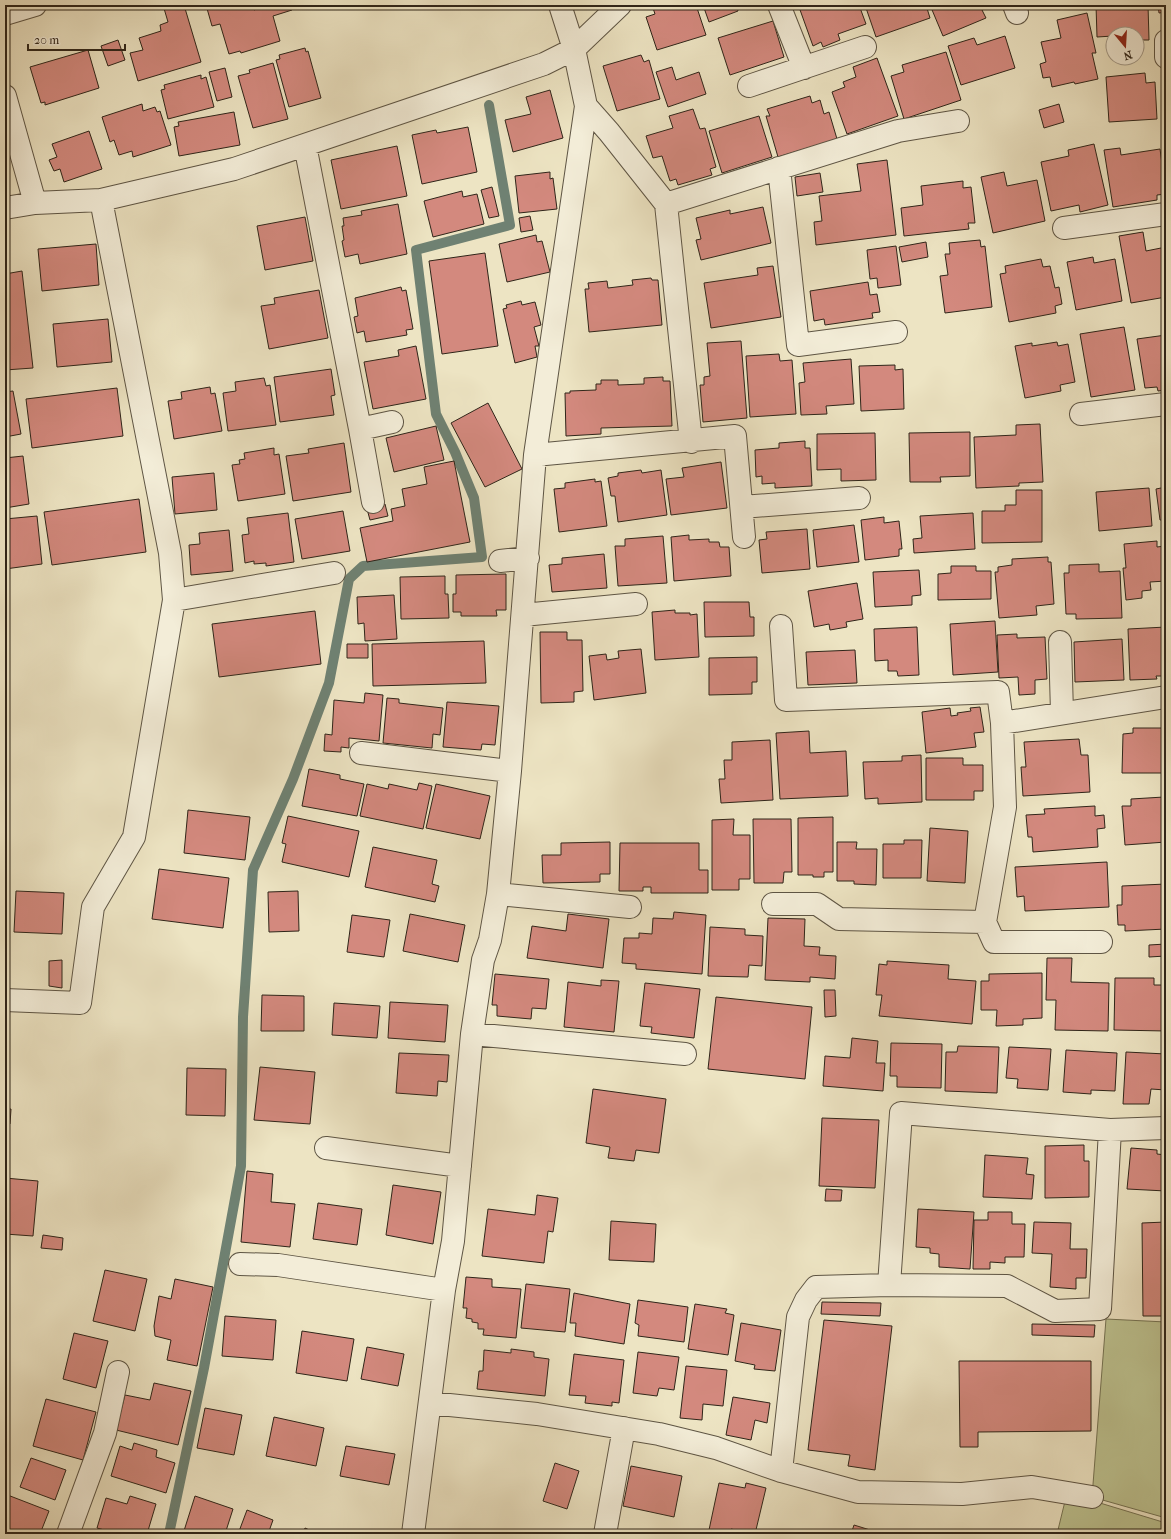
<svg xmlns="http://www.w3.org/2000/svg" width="1171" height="1539" viewBox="0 0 1171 1539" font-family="'IM FELL French Canon',serif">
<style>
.green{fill:#bdc290;stroke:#767454}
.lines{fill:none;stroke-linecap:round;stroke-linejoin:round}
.stream{stroke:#6f8172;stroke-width:10}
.building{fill:#d3897e;stroke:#2f2519}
.minor-casing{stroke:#5e5544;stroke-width:24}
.minor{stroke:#f3edd8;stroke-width:22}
</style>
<rect width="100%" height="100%" fill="#ede4c3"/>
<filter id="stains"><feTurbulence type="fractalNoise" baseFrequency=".005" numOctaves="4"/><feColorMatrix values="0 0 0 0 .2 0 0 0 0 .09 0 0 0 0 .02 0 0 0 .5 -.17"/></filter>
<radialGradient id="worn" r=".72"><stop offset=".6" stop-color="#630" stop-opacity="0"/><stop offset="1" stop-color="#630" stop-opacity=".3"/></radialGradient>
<!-- green -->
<path class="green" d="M1106,1319L1166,1322V1518L1092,1497Z
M1067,1493L1166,1523V1534H1057Z"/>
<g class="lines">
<!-- stream -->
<path class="stream" d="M169,1534L204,1368L241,1166L243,1017L253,870L293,779L329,683L349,579L363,566L482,557L474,498L455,452L436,414L416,250L510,225L489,105"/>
</g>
<!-- building -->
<path class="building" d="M163,5H184L201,62L138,81L130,53L143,50L139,38L161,31L160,25L168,22Z
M206,5H253L254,10L269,5H290L292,10L273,16L280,41L241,53L240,51L229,54L220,24L212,26Z
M663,5H696L706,35L657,50L646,17L655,14L653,8Z
M703,5H742L737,7L738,11L709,22Z
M805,5H853L854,7L859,5L866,24L838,34L840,40L823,47L821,42L813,46L799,7Z
M865,5H926L930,18L876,37Z
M930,5H993L994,6L982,10L986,18L943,36Z
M1096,5H1148L1149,40H1137V34H1113V36L1097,37Z
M1158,5H1166V12L1159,13Z
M1087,13L1096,53H1092L1098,79L1075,84L1074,82L1052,87L1050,77L1043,78L1040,64L1046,62L1041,42L1061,38L1057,20Z
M773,21L784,57L730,75L718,38Z
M1005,36L1015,68L961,85L948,46L974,38L977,45Z
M118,40L125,60L108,66L101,46Z
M305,48L306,52L308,51L321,98L289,107L276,60L280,59L279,55Z
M88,50L99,88L45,105V102L41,103L30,67Z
M946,52L961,100L904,119L891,76L904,72L902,65Z
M641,55L644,62L649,60L660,99L617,111L603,66Z
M877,58L898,116L847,134L832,92L845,87L843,82L856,77L853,67Z
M273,63L288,119L253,128L238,76L250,73L249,70Z
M672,67L676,80L699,72L706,94L668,107L656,72Z
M225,68L232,97L217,101L209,72Z
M1145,73L1146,83L1155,82L1157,119L1109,122L1106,77Z
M201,75V79L206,77L214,107L168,119L161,90L165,89L164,85Z
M550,90L563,138L513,152L505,120L531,114L526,97Z
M810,96L812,103L820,100L824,114L829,112L837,139L778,157L766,116H770L767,109Z
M142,104L143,111L155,107L157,112L160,111L171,145L133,157L132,151L119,155L114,140L110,142L102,117Z
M1059,104L1064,122L1044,128L1039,110Z
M693,109L700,129L705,128L716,167L710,169L712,175L678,185L676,179L670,181L662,156L653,158L646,136L673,128L669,116Z
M234,112L240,145L179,156L174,127L179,126L178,122Z
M759,116L772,157L722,173L709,131Z
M468,127L477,172L422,184L412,135L436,130L437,133Z
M89,131L102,169L64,182L60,169L54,171L49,160L57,157L52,144Z
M1094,144L1108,205L1080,212L1079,205L1051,211L1041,162L1069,156L1068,150Z
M397,146L407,196L341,209L331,160Z
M1120,148L1121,155L1160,149L1166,194L1157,195V200L1113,207L1104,150Z
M887,160L896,235L816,245L814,222L822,221L819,196L861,191L857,164Z
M550,172V179L553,178L557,209L519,213L515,176Z
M1004,172L1007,186L1037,180L1045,221L993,233L981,177Z
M820,173L823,192L797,196L795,177Z
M963,181V188L971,187L975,223H968L969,229L904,236L901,208L923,205L921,186Z
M492,187L499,216L489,218L481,190Z
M462,191L463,197L477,194L484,224L433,237L424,201Z
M398,204L407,254L360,264L358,254L345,257L342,241L344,240L342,226H344L343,218L362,215L361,211Z
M763,207L771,243L701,260L696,240L701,239L696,218L730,210V214Z
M530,216L533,230L521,232L519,218Z
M305,217L313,261L265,270L257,226Z
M1143,232L1146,251L1166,247V297L1131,303L1119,236Z
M536,235L537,242L542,241L550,272L507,282L499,244Z
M980,240L981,247L985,246L992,307L945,313L940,276L948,275L945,254H950L949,243Z
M926,242L928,257L902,262L899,247Z
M96,244L99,285L42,291L38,249Z
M896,246L901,285L878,288L877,278L870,279L867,250Z
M485,253L498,346L442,354L429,261Z
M1093,257L1094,263L1115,259L1122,301L1076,310L1067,262Z
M1041,259L1043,267L1050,266L1055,288L1059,287L1062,304L1055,306L1056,313L1009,322L1000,274L1006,273L1005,266Z
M773,266L781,317L711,328L704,283L758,275L757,268Z
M22,271L33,368L5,370V274Z
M651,278L652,280H658L662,325L589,332L585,289H589L588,283L607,281L608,288L633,285L632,280Z
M868,282L870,295L877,294L880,312L872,313L873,318L825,325L824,319L814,321L810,291Z
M401,287L402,291L406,290L413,329L406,330L407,335L366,342L364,331L357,333L354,317L358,316L355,298Z
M319,290L328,338L269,349L261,306L275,304L274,298Z
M521,301L522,305L535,302L541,325L534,327L539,346H535L537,357L515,363L503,309L507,308L506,305Z
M108,319L112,362L57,367L53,324Z
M1124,327L1135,390L1091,397L1080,334Z
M1166,335V390L1158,391L1157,387L1145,388L1137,339Z
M741,341L747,418L703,422L700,385H704V377L710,376L707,343Z
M1057,342L1058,346L1068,344L1075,382L1060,385L1061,391L1025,398L1015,346L1032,343V346Z
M416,346L426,399L373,409L364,362L399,356L398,350Z
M779,354L780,361L792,360L796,414L750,417L746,356Z
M851,359L854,404L826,406L827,414L801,415L799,383L805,382L803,363Z
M895,365V370L903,369L904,409L861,411L859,366Z
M331,369L335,395L331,396L334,415L280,422L274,377Z
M663,377V381H670L672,426L601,428V434L566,436L565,393H570V391L596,390V384H601V380H618V385L644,384V378Z
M264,378L266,386L270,385L276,425L228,431L223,393L236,391L235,382Z
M210,387L211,394L215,393L222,431L174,439L168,401L182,399L181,392Z
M117,388L123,436L32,448L26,399Z
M13,391L21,434L5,437V392Z
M488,403L522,469L485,487L451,423Z
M1040,424L1043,482L1019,483V486L976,488L974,437L1016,435V425Z
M436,426L444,460L394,472L386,438Z
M970,432V476L940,477L941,482H910L909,433Z
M875,433L876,480L841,481V469L817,470V434Z
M805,441V448H810L812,486L775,488V483L762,484V476L756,477L755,450L779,448V443Z
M344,443L351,492L293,501L286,456L309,453L308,449Z
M274,448V455L279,454L285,494L238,501L232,465L240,464L239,460L245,459L244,453Z
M23,456L29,504L5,508V458Z
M454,461L470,542L367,562L360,528L393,521L391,509L405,506L402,489L427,484L424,467Z
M721,462L727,508L671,515L666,479L684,477L682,468Z
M641,470L642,473L661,470L667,515L618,522L615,496H611L608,478L618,476V473Z
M214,473L217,510L175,514L172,477Z
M595,479V482L601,481L607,526L559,532L554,489L565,488V483Z
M1166,484V520H1160L1156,489L1166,487Z
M1149,488L1152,526L1099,531L1096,492Z
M1016,490H1042V542L982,543V511H1005V505H1016Z
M139,499L146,552L52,565L44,512Z
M385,504L388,516L370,520L367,509Z
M343,511L350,551L302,559L295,519Z
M288,513L294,562L266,566V563L254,564V561L245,563L242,535L249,534L247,518Z
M973,513L975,549L914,553L913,539L922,538L920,516Z
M37,516L42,564L5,569V519Z
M884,517V523L899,521L902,549H899V556L865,560L861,520Z
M854,525L859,562L817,567L813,530Z
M807,529L810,569L762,573L759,540L767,539L766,532Z
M229,530L233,571L191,575L189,545L200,544L199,533Z
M689,535V540L709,539V542H719L720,547H729L731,576L674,581L671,537Z
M663,536L667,583L618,586L615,546H625V539Z
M1157,541V547L1165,546L1166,581L1150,582L1151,590L1142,591V598L1126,600L1123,568H1126L1124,544Z
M604,554L607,588L552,592L549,565L562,564V558Z
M1048,557V562H1051L1054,604L1036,606L1037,615L999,618L995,572H998V567L1012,565V559Z
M1099,564V572L1120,571L1122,618L1076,619V614H1066L1064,573H1069V565Z
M951,566H976V571H991V599L938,600V574L951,573Z
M919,570L921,595L912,596V605L875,607L873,572Z
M506,574V610H496L497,616H461V612H453V594H456V575Z
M445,576V594H448L449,618L401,619L400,577Z
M857,583L863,619L846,622L847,627L830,630L829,624L814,627L808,591Z
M394,595L397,639L365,641L364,623L358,624L357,597Z
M704,602H749L750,617H754V636L705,637Z
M675,610V613H690V615L697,614L699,657L655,660L652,612Z
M315,611L321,664L219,677L212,624Z
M995,621L998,672L953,675L950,624Z
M917,627L919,675L898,676L897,671H888V660L875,661L874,629Z
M1166,627V676H1156L1157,679L1130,680L1128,629Z
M540,632H567V640H582L583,691L574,692V702L541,703Z
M1017,634V638L1045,637L1047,679L1035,680V694L1019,695L1018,677L999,678L997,635Z
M1122,639L1124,680L1075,682L1074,642Z
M484,641L486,683L373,686L372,644Z
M347,644H368V658H347Z
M641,649L646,693L594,700L589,656L606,654L607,660L619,658L618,651Z
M855,650L857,683L808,685L806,652Z
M757,657V682H752V694L709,695V658Z
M365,693L383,695L379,741L349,738V748L341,747V752L324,751L325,734L332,735L334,700L364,703Z
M387,698L399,699V703L443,708L440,735L433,734L432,748L383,743Z
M447,702L499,706L495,745L482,744L481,750L443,747Z
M980,707L984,732L974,733L976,747L926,753L922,712L950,708L951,716L958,715L957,713L971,711L970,708Z
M1133,728H1164V734H1166V773H1122L1123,734L1133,733Z
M809,731L810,753L846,751L848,796L780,799L776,733Z
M1079,739L1081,755H1088L1090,792L1023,796L1021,767H1026L1024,742Z
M770,740L773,800L721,803L719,779H725L724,760H732V742Z
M921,755L922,802L878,804V798L865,799L863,762L902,761V756Z
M926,758H963V765H983V791H974V800H926Z
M309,769L340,775V779L364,784L357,816L302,806Z
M419,783L432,786L423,829L360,816L367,784L388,789L389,784L417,790Z
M436,784L490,796L480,839L426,828Z
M1164,797L1165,803L1166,802V842L1125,845L1122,806H1131V799Z
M1095,806V816L1104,815L1105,828L1097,829L1098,847L1033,852L1032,837H1028L1026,815L1045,814L1044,809Z
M188,810L250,817L245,860L184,853Z
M288,816L359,831L349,877L282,862L286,844L282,843Z
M833,817V872H824V877H813V875H798V818Z
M734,819L733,835H750V879H739V890H712V820Z
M753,819H791L792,872H784L783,883H754Z
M930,828L968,831L965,883L927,881Z
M904,840H922L921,878H883V844H904Z
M610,842V874H600V882L543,883L542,855H561V843Z
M837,842H857L856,849H877L876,885L854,884V881H837Z
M620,843H699V870H708V893H651V887H643V891H619Z
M373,847L437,860L432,884L439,886L435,902L365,887Z
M1107,862L1109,907L1025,911L1024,896L1017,897L1015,867Z
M159,869L229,878L223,928L152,919Z
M1166,884V929L1125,931V925H1118L1117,905H1122V886Z
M16,891L64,893L62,934L14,932Z
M298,891L299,931L269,932L268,892Z
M674,912L706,915L702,974L636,969V964L622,963L624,938H639V933L652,934L653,918L673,919Z
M410,914L465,925L458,962L403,951Z
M568,914L609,919L603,968L527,958L532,926L566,931Z
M352,915L390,920L384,957L347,952Z
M768,918L805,919L804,946L820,947L819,955L836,956L835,979L810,977V982L765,980Z
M710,927L745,929V935L763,936L762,966L749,965L748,977L708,976Z
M1166,944V956L1149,957V945Z
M1047,958H1072L1071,982L1109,983L1108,1031L1055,1030L1056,1000H1046Z
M62,960V988L49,986V961Z
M887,961L949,965L948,979L976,981L972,1024L879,1016L882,995H876L879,964L887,965Z
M1042,973V1018L1023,1019V1025L996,1026L997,1010H981V981H989V974Z
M495,974L549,979L546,1009L532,1008L531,1019L497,1016V1005H492Z
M1115,978H1154V985H1166V1031L1114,1030Z
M601,980L619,981L614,1032L564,1027L568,982L601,986Z
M645,983L700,989L694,1038L651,1033L652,1027L640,1026Z
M824,990H835L836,1016L825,1017Z
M262,995L304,996V1031H261Z
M716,997L812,1007L805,1079L708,1069Z
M390,1002L448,1005L445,1042L388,1038Z
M334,1003L380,1006L377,1038L332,1035Z
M852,1038L878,1041L876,1063H885L883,1091L823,1086L825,1056L850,1058Z
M891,1043L942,1044L941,1088L897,1087V1076H890Z
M958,1046L999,1047L997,1093L945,1091L946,1052H957Z
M1009,1047L1051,1049L1048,1090L1017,1088L1018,1079L1006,1078Z
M1066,1050L1117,1053L1115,1091L1091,1090V1094L1063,1092Z
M1126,1052L1166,1054V1090L1151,1089L1149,1104H1123Z
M399,1053L449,1055L447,1082L438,1081L437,1096L396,1093Z
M260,1067L315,1072L310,1124L254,1120Z
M187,1068L226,1069L225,1116L186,1115Z
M593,1089L666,1099L659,1153L636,1150L634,1161L608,1158L610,1147L586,1143Z
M5,1109H11L10,1124L5,1123Z
M822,1118L879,1120L875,1188L819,1186Z
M1084,1145V1161H1089V1197L1045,1198V1146Z
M1131,1148L1157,1150V1154L1166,1155V1191L1127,1189Z
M985,1155L1028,1158L1026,1174L1034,1175L1032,1199L983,1197Z
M247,1171L273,1174L271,1202L295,1204L290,1247L241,1242Z
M5,1178L38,1181L33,1236L5,1234Z
M393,1185L441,1192L433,1244L386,1235Z
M826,1189L842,1190L841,1201H825Z
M537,1195L558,1198L553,1232L548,1231L544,1263L482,1256L488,1209L535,1215Z
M318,1203L362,1209L357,1245L313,1239Z
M918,1209L974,1212L970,1269L939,1267V1254L930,1253V1248L916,1247Z
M988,1212H1012V1224H1025L1024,1257H1005V1263L990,1262V1269H973L974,1220H988Z
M611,1221L656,1224L654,1262L609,1260Z
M1034,1222L1071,1223L1070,1249H1087L1086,1278H1076V1289L1050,1287L1052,1254L1032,1253Z
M1166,1222V1316H1143L1142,1223Z
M43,1235L63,1238L62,1250L41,1248Z
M105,1270L147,1279L135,1331L93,1321Z
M466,1277L492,1279V1287L521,1289L516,1338L483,1335L484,1329H478V1323L472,1322V1319L466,1318L467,1308H463Z
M175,1279L213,1287L197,1366L167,1360L171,1340L155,1336L154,1326L159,1296L171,1299Z
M526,1284L570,1289L565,1332L521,1328Z
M574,1293L630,1304L624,1344L575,1336L576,1323H570Z
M638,1300L688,1307L684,1342L638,1336L639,1325L635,1323Z
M822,1302L881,1303L880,1316L821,1314Z
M695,1304L727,1309L725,1313L734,1315L728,1355L688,1349Z
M225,1316L276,1320L273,1360L222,1356Z
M824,1320L892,1326L875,1470L848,1466L850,1455L808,1450Z
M741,1323L781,1330L775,1371L754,1369L755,1365L735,1361Z
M1032,1324L1095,1325L1094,1337L1032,1335Z
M302,1331L354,1339L347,1381L296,1373Z
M74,1333L108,1341L96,1388L63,1379Z
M367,1347L404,1354L398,1386L361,1379Z
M511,1349L534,1352V1357L549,1359L545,1396L477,1389L479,1371H483L484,1350L511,1353Z
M638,1352L679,1357L674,1390L659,1388L657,1396L633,1393Z
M574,1354L624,1360L619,1403L612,1402V1406L585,1403L586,1396L569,1395Z
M959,1361H1091V1431L978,1432V1447H960Z
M686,1366L727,1370L723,1406L703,1404L702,1420L680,1418Z
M154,1383L191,1391L178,1445L116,1430L125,1395L150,1400Z
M733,1397L770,1403L767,1423L755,1420L751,1440L726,1435Z
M46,1399L96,1412L83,1460L33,1446Z
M205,1408L242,1415L234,1455L197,1448Z
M274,1417L324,1428L316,1466L266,1456Z
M134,1443L157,1450L156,1457L175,1463L166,1493L111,1476L120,1446L132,1450Z
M346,1446L395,1454L389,1485L340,1476Z
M31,1458L66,1470L55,1500L20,1487Z
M555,1463L579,1471L567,1509L543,1501Z
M631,1466L682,1476L674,1517L623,1506Z
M719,1483L745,1488L746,1483L766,1488L755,1534L731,1529L729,1534L709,1530Z
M5,1494L49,1511L40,1534H20L5,1528Z
M130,1496L156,1504L147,1534H119L97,1528L106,1498L127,1504Z
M195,1496L233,1509L225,1534H183Z
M247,1510L273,1520L268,1534H238Z
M854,1525L883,1534H851Z
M305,1528L318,1534H303Z
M627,1530L641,1534H626Z
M534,1531L548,1534H533Z"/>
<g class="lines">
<!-- minor casing -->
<g class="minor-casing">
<path id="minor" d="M779,5L804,68
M1014,5L1017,13
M5,14L35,5
M1166,41V57
M749,86L865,47
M5,96L35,203
M586,106L609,132L666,204L691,442
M305,145L360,429L373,502
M779,168L798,345L896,332
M666,204L898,131L958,121
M5,208L35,203L101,200L234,169L544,64L574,49L620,5
M1064,228L1166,214
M1081,414L1166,404
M360,429L392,422
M535,455L735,436L744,537
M742,507L859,498
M500,561L528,558
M174,600L334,573
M523,615L636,604
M1060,642L1062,713
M1002,723L1166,697
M361,753L510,771
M498,894L630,907
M773,904H817L839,919L985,922L1005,807L1002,723L998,692L786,700L781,626
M985,922L994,942H1101
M5,1000L80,1003L93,907L134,837L174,600L170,553L101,200
M472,1034L685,1054
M1110,1130L1166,1128
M326,1148L460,1166
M240,1264L278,1265L444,1290
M430,1403L537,1414L659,1434L716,1448L781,1471L858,1492L962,1494L1032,1487L1092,1497
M781,1471L798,1317L806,1300L816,1287L889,1285L1007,1286L1055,1311L1100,1309L1110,1130L901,1113L889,1285
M68,1534L105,1433L118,1372
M413,1534L444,1290L453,1241L472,1034L483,960L490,940L498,894L510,771L535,455L586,106L574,49L560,5
M605,1534L624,1428"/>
</g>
<!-- minor -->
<use href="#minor" class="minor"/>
</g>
<!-- margin -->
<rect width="1171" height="1539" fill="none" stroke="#ede4c3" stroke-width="20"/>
<rect x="6" y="6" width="1159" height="1527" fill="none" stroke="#2f2519" stroke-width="2"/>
<rect x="10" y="10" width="1151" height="1519" fill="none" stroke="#2f2519"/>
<!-- north arrow -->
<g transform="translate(1125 46) rotate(162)"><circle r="19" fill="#f3edd8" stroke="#a59d8c"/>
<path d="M0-3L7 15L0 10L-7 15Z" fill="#8f2418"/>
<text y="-6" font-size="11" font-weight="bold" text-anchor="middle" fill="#2f2519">N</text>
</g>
<!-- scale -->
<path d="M28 44v6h97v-6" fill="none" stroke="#2f2519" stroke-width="2"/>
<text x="34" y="44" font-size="12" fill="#2f2519" stroke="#f3edd8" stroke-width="3" paint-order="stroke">20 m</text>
<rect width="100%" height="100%" filter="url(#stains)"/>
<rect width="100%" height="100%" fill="url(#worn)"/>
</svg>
